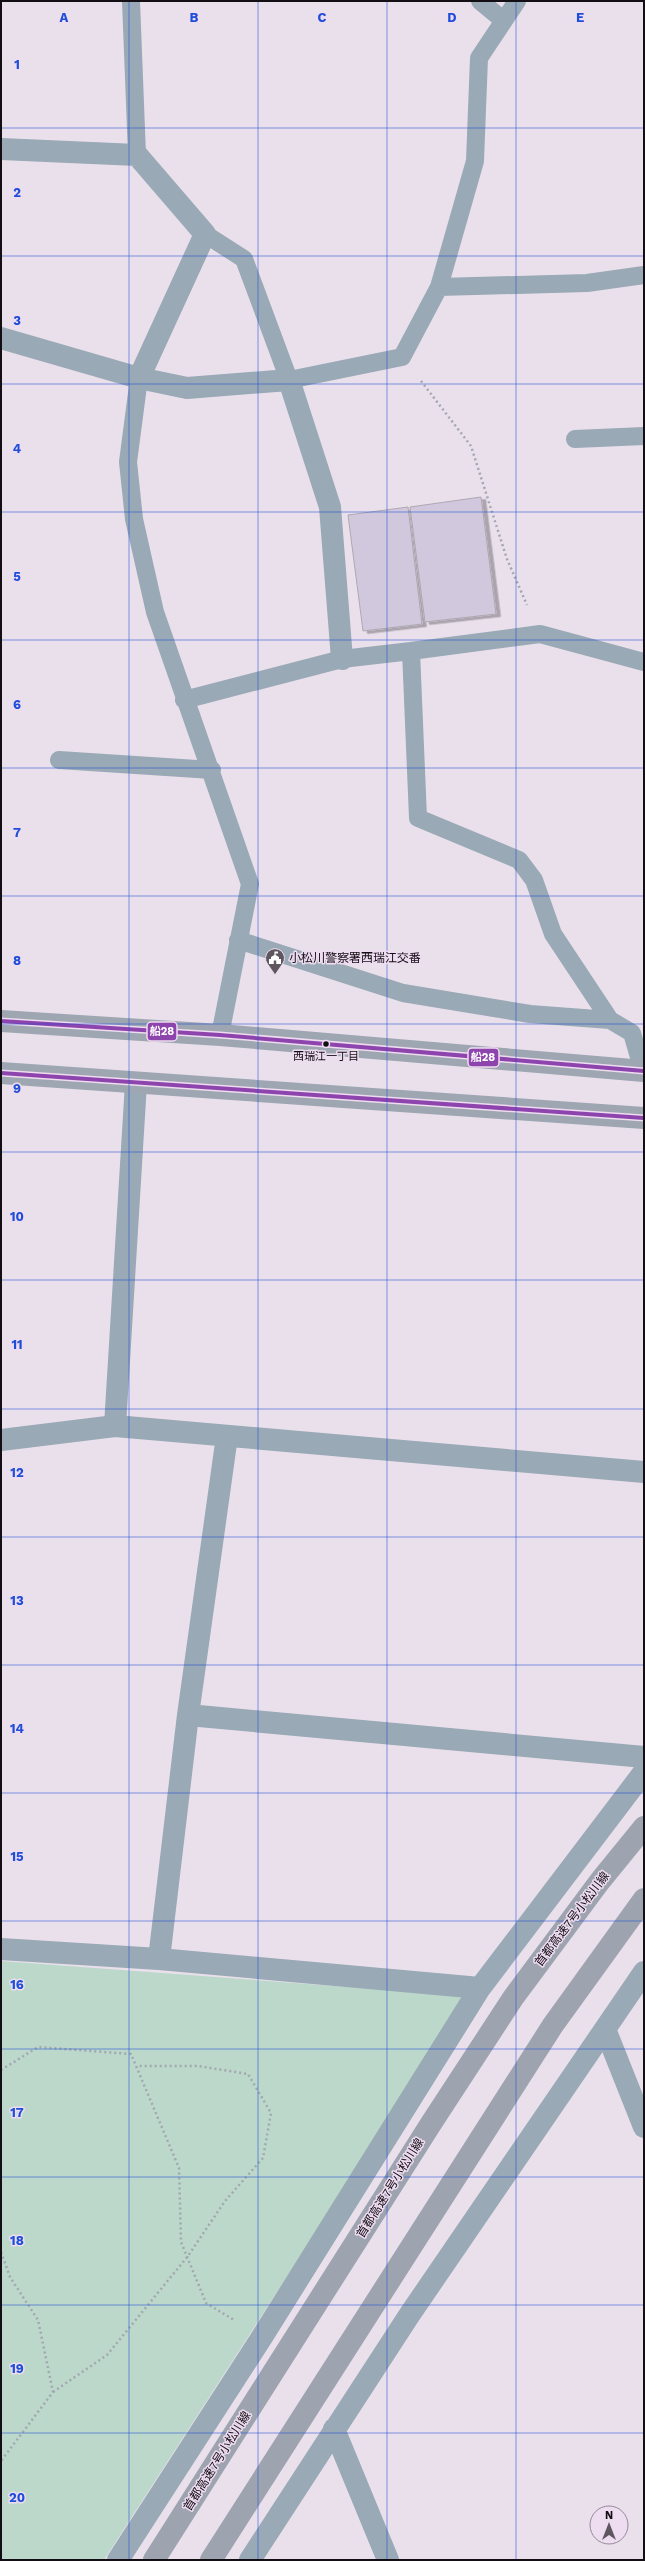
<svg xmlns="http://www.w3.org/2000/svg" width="645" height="2561" viewBox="0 0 645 2561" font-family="'Work Sans','Noto Sans JP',sans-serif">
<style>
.park{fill:#bbd8ca}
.building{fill:#d1c8dd;stroke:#aea8b2;filter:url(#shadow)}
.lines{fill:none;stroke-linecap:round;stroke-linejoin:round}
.path{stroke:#a2a7b0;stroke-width:2.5;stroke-dasharray:2 3;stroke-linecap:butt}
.service{stroke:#99a9b5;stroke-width:18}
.minor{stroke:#99a9b5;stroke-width:22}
.trunk{stroke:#9ea6b2;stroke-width:22}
.motorway{stroke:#9da4b0;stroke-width:22}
.bus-1-casing{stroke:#eedcf0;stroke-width:7}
.bus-1{stroke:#8e44ad;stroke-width:4}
.grid{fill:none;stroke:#1d4ed8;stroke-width:1;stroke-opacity:0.55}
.bus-dot{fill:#130d14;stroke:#eedcf0;stroke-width:1.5}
.labels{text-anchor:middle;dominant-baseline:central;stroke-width:3;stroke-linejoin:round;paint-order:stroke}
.bus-label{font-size:11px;fill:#130d14;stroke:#eedcf0}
.poi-label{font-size:12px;fill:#130d14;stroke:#eedcf0;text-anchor:start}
.street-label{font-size:12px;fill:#130d14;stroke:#eedcf0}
.grid-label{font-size:13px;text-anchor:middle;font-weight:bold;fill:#1d4ed8;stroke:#eedcf0;stroke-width:3;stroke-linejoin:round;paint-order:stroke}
.line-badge{stroke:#eedcf0;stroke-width:1.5}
.badge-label{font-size:11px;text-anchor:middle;font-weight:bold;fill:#fff}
</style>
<defs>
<filter id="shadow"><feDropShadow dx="4.5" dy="2.5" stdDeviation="0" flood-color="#0004"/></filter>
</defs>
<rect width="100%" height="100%" fill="#eae0ec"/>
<!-- park -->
<path class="park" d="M1,1961L468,1996L104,2560H1Z"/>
<!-- building -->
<path class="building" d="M481,497L496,614L425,622L410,507Z
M408,507L422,624L363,631L348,515Z"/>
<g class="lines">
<!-- path -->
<path class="path" d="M421,381L471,446L507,559L527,605
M1,2070L38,2047L131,2054L179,2168L181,2242L206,2303L234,2320
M1,2252L10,2277L38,2320L53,2392L1,2461
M53,2392L107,2355L188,2256L225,2201L263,2158L271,2113L248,2074L198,2066H137"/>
<!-- service -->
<path class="service" d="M131,1L137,155
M480,1L503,20
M205,234L244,259L289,380L402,357L439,287L475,161L479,58L517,1
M439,287L587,283L644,275
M139,378L128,462L134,519L155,612L250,884L220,1035
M575,439L644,436
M411,651L540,634L644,662
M184,700L342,659L411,651L418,818L519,860L534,880L553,934L610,1020L632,1033L643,1071
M59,760L212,770
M238,940L403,993L530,1014L610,1020"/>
<!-- minor -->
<path class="minor" d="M1,149L137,155L205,234L139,378
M1,338L139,378L187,388L289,380L330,507L342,659
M115,1426L136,1083
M1,1440L115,1426L644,1472
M188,1715L644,1757
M1,1949L159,1959L480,1988
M159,1959L188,1715L227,1436
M605,2029L644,2127
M334,2429L388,2560
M118,2560L262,2337L480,1988L644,1772
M250,2560L410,2314L644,1972"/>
<!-- trunk -->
<path class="trunk" d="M1,1021L220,1035L644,1071
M1,1073L644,1118"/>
<!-- motorway -->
<path class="motorway" d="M154,2560L432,2122L513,1998L600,1881L644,1827
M211,2560L553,2025L644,1899"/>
<!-- bus-1 casing -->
<g class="bus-1-casing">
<path id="bus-1" d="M1,1021L220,1035L644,1071
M1,1073L644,1118"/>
</g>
<!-- bus-1 -->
<use href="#bus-1" class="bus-1"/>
</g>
<!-- grid -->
<path class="grid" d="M129,1V2560M258,1V2560M387,1V2560M516,1V2560M1,128H644M1,256H644M1,384H644M1,512H644M1,640H644M1,768H644M1,896H644M1,1024H644M1,1152H644M1,1280H644M1,1409H644M1,1537H644M1,1665H644M1,1793H644M1,1921H644M1,2049H644M1,2177H644M1,2305H644M1,2433H644"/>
<!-- icons -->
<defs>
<g id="civic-pin" transform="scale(1)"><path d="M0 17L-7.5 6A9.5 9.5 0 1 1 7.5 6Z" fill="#5e5760" stroke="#eedcf0"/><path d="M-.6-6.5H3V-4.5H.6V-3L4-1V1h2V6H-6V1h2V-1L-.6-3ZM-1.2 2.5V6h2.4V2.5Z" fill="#fff"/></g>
</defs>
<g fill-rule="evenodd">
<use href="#civic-pin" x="275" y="958"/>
</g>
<!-- markers -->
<circle class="bus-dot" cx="326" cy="1044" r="3.5"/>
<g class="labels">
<!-- bus labels -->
<g class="bus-label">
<text x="326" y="1056">西瑞江一丁目</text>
</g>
<!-- poi labels -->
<g class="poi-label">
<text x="289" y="958">小松川警察署西瑞江交番</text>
</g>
<!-- street labels -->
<g class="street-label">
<text transform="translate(572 1919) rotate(-53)">首都高速7号小松川線</text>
<text transform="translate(390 2188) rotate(-58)">首都高速7号小松川線</text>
<text transform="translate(217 2461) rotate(-58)">首都高速7号小松川線</text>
</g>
</g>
<g class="grid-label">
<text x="64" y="22">A</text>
<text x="194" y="22">B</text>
<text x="322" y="22">C</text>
<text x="452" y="22">D</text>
<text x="580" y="22">E</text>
<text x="17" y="69">1</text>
<text x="17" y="197">2</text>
<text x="17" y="325">3</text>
<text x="17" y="453">4</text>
<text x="17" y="581">5</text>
<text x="17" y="709">6</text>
<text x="17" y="837">7</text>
<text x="17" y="965">8</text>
<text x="17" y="1093">9</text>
<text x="17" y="1221">10</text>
<text x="17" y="1349">11</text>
<text x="17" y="1477">12</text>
<text x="17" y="1605">13</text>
<text x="17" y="1733">14</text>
<text x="17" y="1861">15</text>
<text x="17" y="1989">16</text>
<text x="17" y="2117">17</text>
<text x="17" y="2245">18</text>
<text x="17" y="2373">19</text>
<text x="17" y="2502">20</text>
</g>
<g class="line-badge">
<rect x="147" y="1022" width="30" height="19" rx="4" fill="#8e44ad"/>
<rect x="468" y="1048" width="31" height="19" rx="4" fill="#8e44ad"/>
</g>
<g class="badge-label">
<text x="162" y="1035">船28</text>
<text x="483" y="1061">船28</text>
</g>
<!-- border -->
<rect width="645" height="2561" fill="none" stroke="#130d14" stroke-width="4"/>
<!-- north arrow -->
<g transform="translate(609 2525)"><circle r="19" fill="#eedcf0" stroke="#968998"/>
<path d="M0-3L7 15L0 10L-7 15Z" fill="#5e5760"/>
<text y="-6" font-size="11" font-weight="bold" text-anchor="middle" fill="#130d14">N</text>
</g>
</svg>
